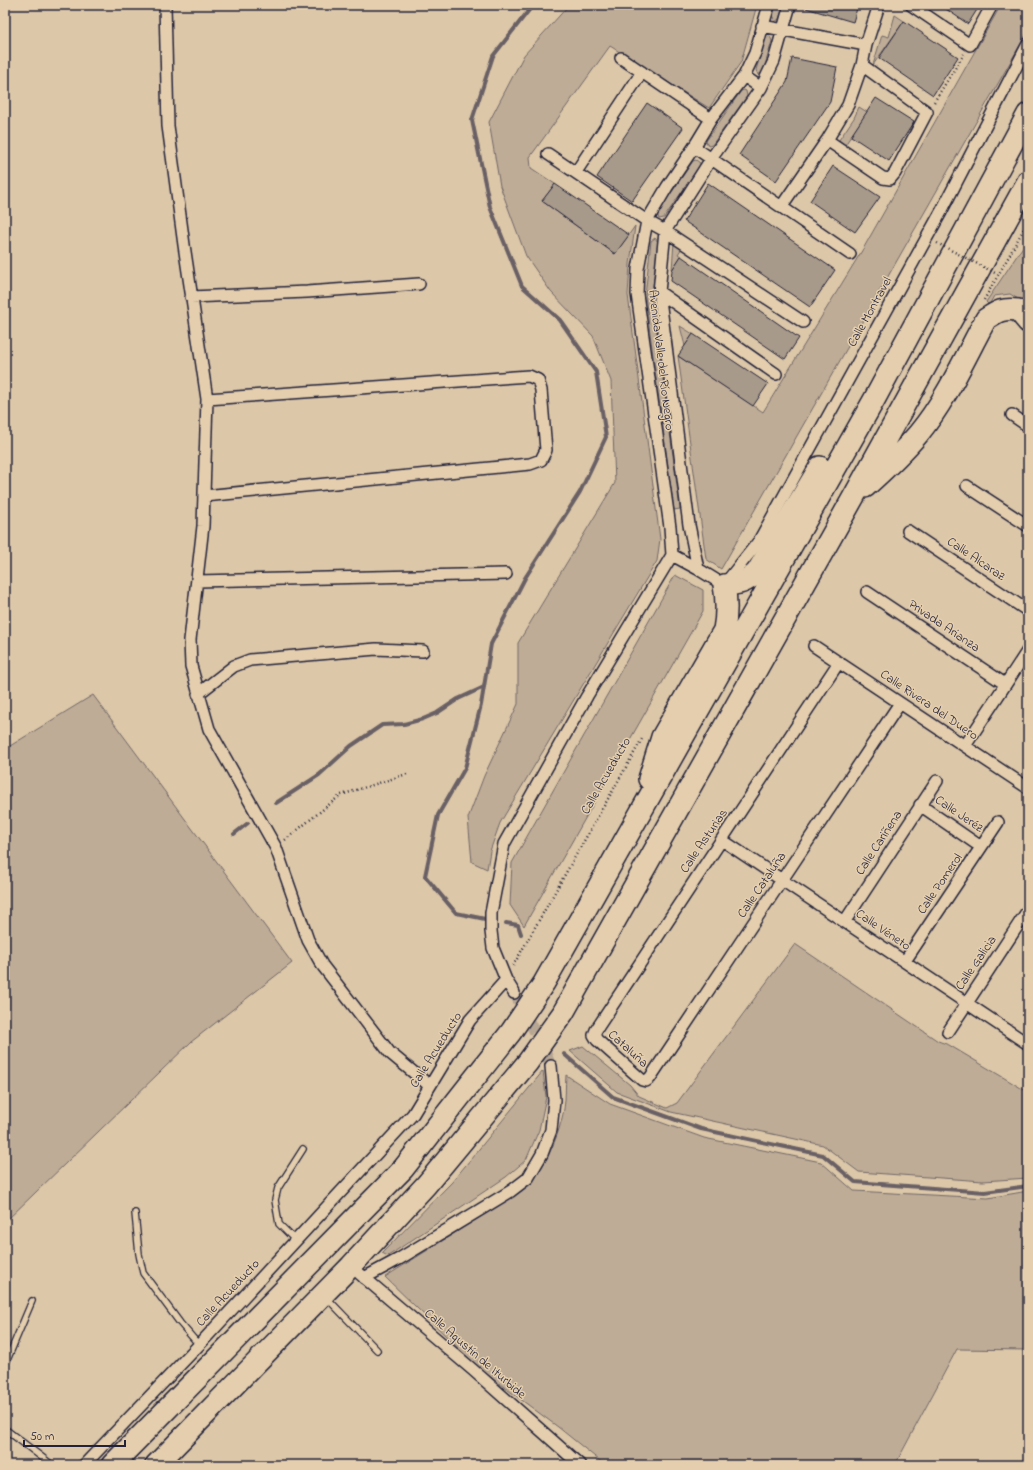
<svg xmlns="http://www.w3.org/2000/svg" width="1033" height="1470" viewBox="0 0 1033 1470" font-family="'Indie Flower',sans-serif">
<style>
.green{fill:#beac96;stroke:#706768}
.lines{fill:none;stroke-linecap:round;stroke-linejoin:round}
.stream{stroke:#696065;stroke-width:4}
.building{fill:#a89a8a;stroke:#22223b}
.street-tunnel{stroke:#b7a692;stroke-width:11;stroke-dasharray:11 5.5;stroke-linecap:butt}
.lane-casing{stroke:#22223b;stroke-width:8}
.street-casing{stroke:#22223b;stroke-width:14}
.highway-casing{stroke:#22223b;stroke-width:24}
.path{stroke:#22223b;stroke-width:2.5;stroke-dasharray:1 3;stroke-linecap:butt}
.lane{stroke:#e4cead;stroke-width:5.5}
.street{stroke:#e4cead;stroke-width:11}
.highway{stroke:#e4cead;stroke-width:21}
.path-bridge{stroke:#22223b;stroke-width:2.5;stroke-dasharray:1 3;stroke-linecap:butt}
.labels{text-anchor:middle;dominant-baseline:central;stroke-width:3;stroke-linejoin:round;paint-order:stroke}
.street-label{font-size:13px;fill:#22223b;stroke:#e4cead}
</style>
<rect width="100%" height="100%" fill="#dcc7a8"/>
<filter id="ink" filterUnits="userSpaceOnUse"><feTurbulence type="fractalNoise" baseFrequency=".025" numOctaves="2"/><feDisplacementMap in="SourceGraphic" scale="8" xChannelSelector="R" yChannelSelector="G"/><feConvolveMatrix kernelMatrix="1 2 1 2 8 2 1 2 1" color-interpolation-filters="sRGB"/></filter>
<g filter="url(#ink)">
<!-- green -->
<path class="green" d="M569,5H757L741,62L709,108L610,46L530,157L531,168L555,184L542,201L615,254L635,226L630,264L628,295L660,539L657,561L500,823L490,851L487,869L472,862L468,818L484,776L518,704V643L615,483L611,381L593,336L551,292L526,256L500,186L489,122L524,55Z
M776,5H784L779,19L775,22L773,17Z
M1001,5H1028V31L721,569L706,559L678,356L763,412L863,249Z
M895,15L904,21L873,65L882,35L889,37Z
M770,36L772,41L763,72L758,75L756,70L765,39Z
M744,90L746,91L747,96L712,145L708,146L706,141L741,91Z
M859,107L867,112L845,145L839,140L854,118Z
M696,160L700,163V165L664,218L659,219L657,214L693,161Z
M655,238L658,242L652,296L680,509L674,510L645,296L651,241Z
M1028,239V305L1010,294L994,296L989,305L986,302Z
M674,242L682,248L678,254L681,256L672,270Z
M680,326L693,334L685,346Z
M675,575L703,590V611L524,926L510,905L512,863Z
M93,695L292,963L191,1042L5,1222V749Z
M795,944L938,1041L949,1045L1026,1091L1028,1089V1178L983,1181L859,1172L823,1145L671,1112L617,1092L570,1051L583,1046L630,1085L639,1096L667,1108L677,1103Z
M543,1071L546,1097L539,1130L526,1160L506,1177L388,1256L382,1253L452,1182Z
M566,1075L610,1104L704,1138L821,1162L854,1191L988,1198L1028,1191V1350L957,1349L895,1465H605L558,1427L481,1370L385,1277L523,1190C545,1168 558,1140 564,1109C566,1098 565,1086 566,1075Z"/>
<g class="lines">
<!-- stream -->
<path class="stream" d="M276,803L319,775L351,746L382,725L404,724L423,719L437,713L458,699L484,687
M234,834L248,823
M490,920L456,913L425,876L438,815L465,768L481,705L491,644L525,578L580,492L606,437L596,372L560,320L522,286L490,207L472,120L493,56L533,5
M506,923L518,925L521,934
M564,1054L613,1097L701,1129L823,1155L855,1182L985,1192L1028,1186"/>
</g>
<!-- building -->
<path class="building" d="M806,5H858L853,22L806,8Z
M940,5H980L968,24Z
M904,21L958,57L933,95L879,58Z
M792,58L837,67L830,102L776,181L739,155L787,82Z
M876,98L914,122L889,161L851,136Z
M647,103L683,128L632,201L597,177Z
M833,166L880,197L855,232L810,201Z
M708,183L835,270L810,307L684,221Z
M555,184L629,235L615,254L542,201Z
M681,256L799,338L785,359L671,281L672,270Z
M693,334L768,384L753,406L678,356Z"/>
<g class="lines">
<!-- street-tunnel -->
<path class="street-tunnel" d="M514,993L545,1051L551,1066"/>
<!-- lane casing -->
<g class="lane-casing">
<path id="lane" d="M135,1213L139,1254L143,1273L180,1323L199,1345
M296,1241L279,1224L275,1200L278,1188L303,1149
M325,1296L377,1350
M5,1365L32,1301
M5,1429L52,1465"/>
</g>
<!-- street casing -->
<g class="street-casing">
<path id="street" d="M165,5L168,126L184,245L207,399L203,526L190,640L191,666L209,729L276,848L308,940L322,965L390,1053L430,1086
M911,5L970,45L992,5
M762,26L866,45
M621,58L711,119
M744,76L761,88
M827,140L883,178L890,179L895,173L927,112L862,65
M694,147L850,254
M548,154L647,221L665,231L803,322
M576,172L642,72
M781,207L827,140L848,105L862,65L866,45L879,5
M659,292L776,374
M191,297L307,292L419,284
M1012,415L1028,426
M967,486L1028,526
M204,496L530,464L541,460L546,450L541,390L538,380L529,376L207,399
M908,531L1028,611
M672,555L698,569L724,585L759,541L941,212L1028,44
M672,555L670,527L637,294L638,269L647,221L667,187L694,147L711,119L744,76L755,53L769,5
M698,569L689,525L659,292L665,231L711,159L761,88L774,61L790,5
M197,581L506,574
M867,592L1005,684
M814,646L1028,788
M839,662L596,1030L594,1035L597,1040L642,1080L646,1081L650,1078L900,703
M198,694L234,666L250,660L376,649L423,651
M965,746L1028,650
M920,805L981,847
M722,840L1028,1044
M845,921L937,781
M905,961L998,822
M514,993L506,980L493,948L491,931V913L504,844L587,696L672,555
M948,1032L1028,910
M360,1274L473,1370L580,1465
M364,1278L399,1259L511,1191L528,1178L542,1154L551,1130L554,1100L551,1066
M84,1465L199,1345L413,1114L470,1020L506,980"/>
</g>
<!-- highway casing -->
<g class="highway-casing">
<path id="highway" d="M865,487C884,470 903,452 919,433C947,399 965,357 986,319C998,311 1003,308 1018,310L1028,322
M649,779L662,737L724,630C727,614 727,601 724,585C739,584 746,583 757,572L820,467
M112,1465L403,1169L511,1032L544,983L874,400L1028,114
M156,1465L351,1266L426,1185L528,1062L563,1013L853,498L1028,181"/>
</g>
<!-- path -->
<path class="path" d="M934,102L964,54
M984,300L1009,256L1028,221
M285,840L341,795L407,774
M513,966L642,739"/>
<!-- lane -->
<use href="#lane" class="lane"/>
<!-- street -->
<use href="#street" class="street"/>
<!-- highway -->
<use href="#highway" class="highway"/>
<!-- path-bridge -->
<path class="path-bridge" d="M937,243L995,273"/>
</g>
</g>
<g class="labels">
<!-- street labels -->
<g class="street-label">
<text transform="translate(870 312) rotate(-61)">Calle Montravel</text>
<text transform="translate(661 360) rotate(83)">Avenida Valle del Río Negro</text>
<text transform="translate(976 559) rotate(34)">Calle Alcaraz</text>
<text transform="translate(944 626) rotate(34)">Privada Arianza</text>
<text transform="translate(929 705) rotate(34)">Calle Rivera del Duero</text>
<text transform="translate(606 776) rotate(-60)">Calle Acueducto</text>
<text transform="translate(959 814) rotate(34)">Calle Jeréz</text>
<text transform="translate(704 841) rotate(-56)">Calle Asturias</text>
<text transform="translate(879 843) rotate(-57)">Calle Cariñena</text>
<text transform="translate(940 884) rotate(-56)">Calle Pomerol</text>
<text transform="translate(762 885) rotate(-56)">Calle Cataluña</text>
<text transform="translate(883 930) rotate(34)">Calle Véneto</text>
<text transform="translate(976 963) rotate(-56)">Calle Galicia</text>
<text transform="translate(628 1049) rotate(42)">Cataluña</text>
<text transform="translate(436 1050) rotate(-58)">Calle Acueducto</text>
<text transform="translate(228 1293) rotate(-47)">Calle Acueducto</text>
<text transform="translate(475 1354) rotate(41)">Calle Agustín de Iturbide</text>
</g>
</g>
<!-- margin -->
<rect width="1033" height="1470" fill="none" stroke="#e4cead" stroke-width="20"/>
<rect x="10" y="10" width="1013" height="1450" fill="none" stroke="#22223b" stroke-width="1.5" filter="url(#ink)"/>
<!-- scale -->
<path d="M24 1440v6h101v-6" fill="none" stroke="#22223b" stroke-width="2"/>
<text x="30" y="1440" font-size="12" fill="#22223b" stroke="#e4cead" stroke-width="3" paint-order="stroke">50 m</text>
</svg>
